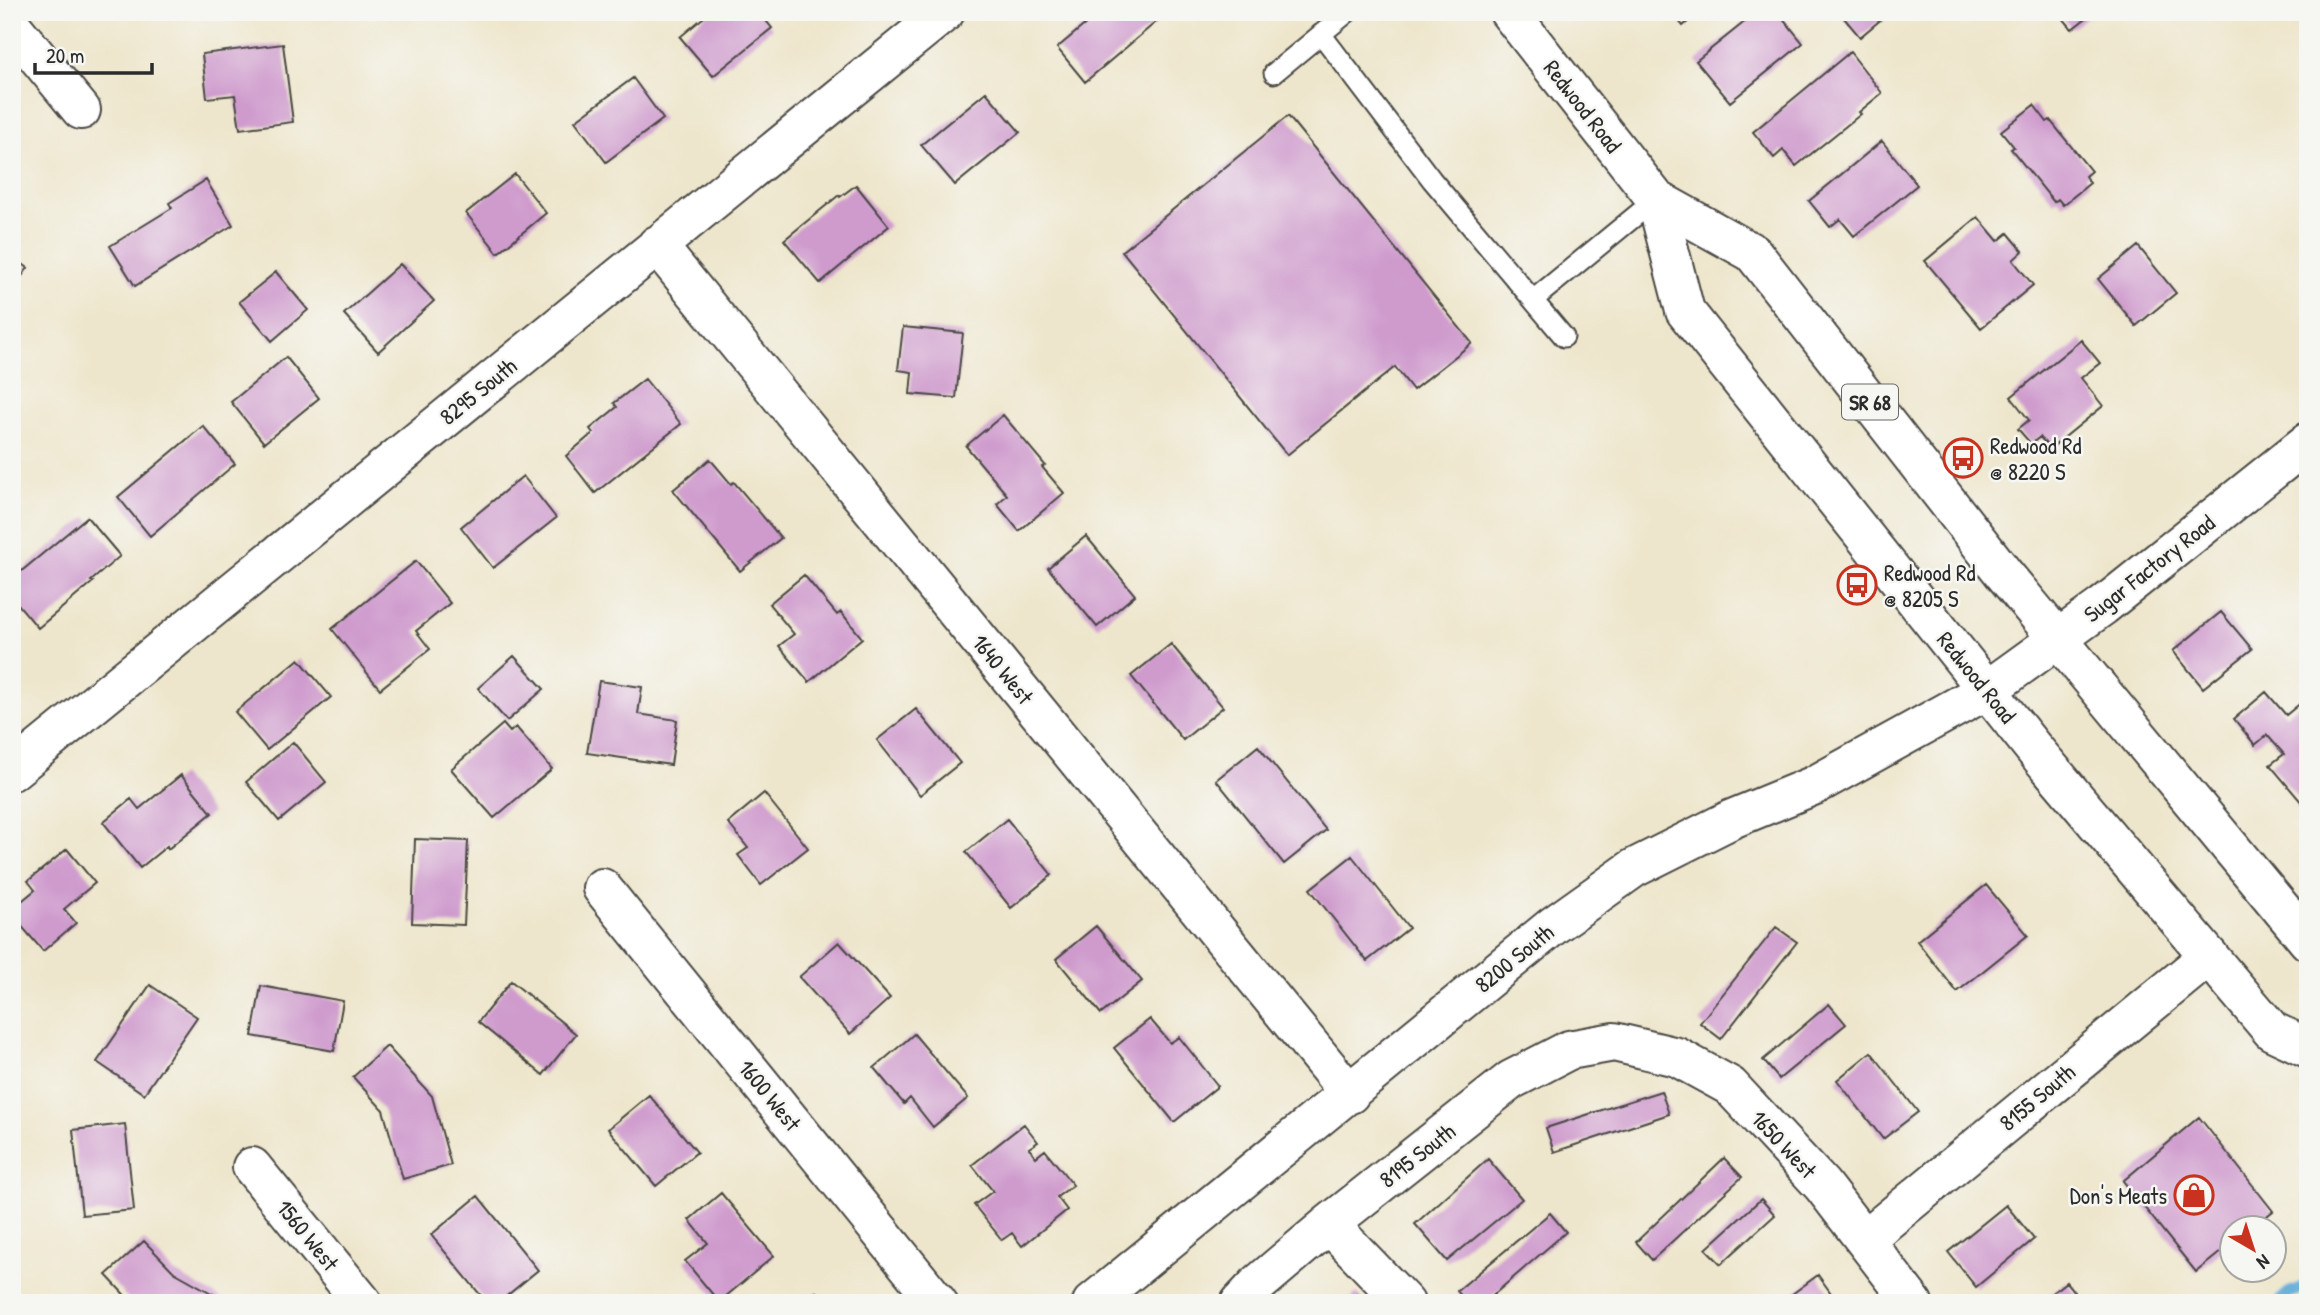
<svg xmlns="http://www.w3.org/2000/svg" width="2320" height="1315" viewBox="0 0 2320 1315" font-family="'Patrick Hand',sans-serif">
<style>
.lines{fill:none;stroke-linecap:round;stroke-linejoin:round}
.stream{stroke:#5daad6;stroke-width:12}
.building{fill:#cf9bcd}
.lane-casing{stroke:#484743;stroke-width:23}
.street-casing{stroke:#484743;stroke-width:42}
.secondary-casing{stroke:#484743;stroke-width:42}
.primary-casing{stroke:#484743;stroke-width:42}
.lane{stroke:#fff;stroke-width:19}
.street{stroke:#fff;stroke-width:38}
.secondary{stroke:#fff;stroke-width:38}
.primary{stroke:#fff;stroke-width:38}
.labels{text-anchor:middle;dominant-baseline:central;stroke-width:5;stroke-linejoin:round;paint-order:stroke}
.shield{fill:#f6f6f2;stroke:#686867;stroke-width:2}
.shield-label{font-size:21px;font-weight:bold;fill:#2b2b2b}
.street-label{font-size:23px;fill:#2b2b2b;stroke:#f6f6f2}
.poi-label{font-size:23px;fill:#2b2b2b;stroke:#f6f6f2;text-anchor:start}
</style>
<rect width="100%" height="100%" fill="#f6f6f2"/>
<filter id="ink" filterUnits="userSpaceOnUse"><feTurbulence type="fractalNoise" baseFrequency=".0143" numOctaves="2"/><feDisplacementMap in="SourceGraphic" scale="14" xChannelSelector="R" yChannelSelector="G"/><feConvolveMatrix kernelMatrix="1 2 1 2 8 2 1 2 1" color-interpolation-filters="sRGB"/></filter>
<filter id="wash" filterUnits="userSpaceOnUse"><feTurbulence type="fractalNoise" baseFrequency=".00686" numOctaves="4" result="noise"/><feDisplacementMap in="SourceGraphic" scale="28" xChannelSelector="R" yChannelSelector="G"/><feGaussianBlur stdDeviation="1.57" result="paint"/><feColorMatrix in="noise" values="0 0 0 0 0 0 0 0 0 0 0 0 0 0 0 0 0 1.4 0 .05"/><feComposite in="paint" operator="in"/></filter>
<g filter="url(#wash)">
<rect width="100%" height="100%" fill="#eee6cc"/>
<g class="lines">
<!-- stream -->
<path class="stream" d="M2278,1303L2289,1293L2308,1285"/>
</g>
<g id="blocks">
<!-- building -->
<path class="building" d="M710,12H759L772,28L713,76L680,37Z
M1100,12H1168L1085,82L1057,48Z
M1672,12H1699L1683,26Z
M1757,12H1778L1803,43L1730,102L1696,61Z
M1850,12H1890L1860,37L1844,18Z
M2058,12H2094L2072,29Z
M283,44L293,122L240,129L235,95L207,98L202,54Z
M1850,52L1882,93L1859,112L1861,114L1796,166L1783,150L1774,158L1753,132Z
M633,78L663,119L606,162L575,121Z
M986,92L1020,132L955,185L921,145Z
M2034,105L2047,122L2050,120L2091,171L2085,176L2090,183L2063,205L2058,199L2054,202L2011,149L2014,147L2001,131Z
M1288,116L1472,343L1413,390L1395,367L1287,455L1122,251Z
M1882,141L1917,185L1854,236L1840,219L1830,227L1809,201Z
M515,174L546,213L498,253L466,213Z
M206,180L233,225L135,286L110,246L172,208L169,203Z
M856,185L889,226L820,283L784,240L839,195L840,197Z
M1978,217L1998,241L2008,233L2023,251L2013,260L2033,285L1981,328L1925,261Z
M2138,246L2176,293L2136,326L2098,279Z
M12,256L28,268L12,289Z
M400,264L434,301L378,352L344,314Z
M276,272L308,310L272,341L239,302Z
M903,327L963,333L956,398L910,394L912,372L898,370Z
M2081,340L2100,363L2081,378L2103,406L2050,449L2040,437L2031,444L2018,429L2029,420L2011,397Z
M286,357L319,398L264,443L231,402Z
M645,379L681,424L595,493L566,456L593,433L590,429L617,407L614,403Z
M1003,415L1045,465L1042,467L1064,493L1019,531L997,504L1007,495L966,446Z
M203,426L235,464L150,536L118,497Z
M710,459L731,484L734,482L781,538L740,571L673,490Z
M523,476L556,518L493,568L461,527Z
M87,517L120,556L91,581L93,582L38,628L12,597V579Z
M1086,536L1135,595L1097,627L1048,568Z
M416,561L450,603L416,631L430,649L380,689L332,629Z
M804,575L837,615L841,612L862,638L809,682L779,646L794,634L769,604Z
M2221,612L2252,649L2203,688L2173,651Z
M1171,644L1223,707L1183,740L1131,676Z
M514,656L544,689L507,721L478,688Z
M299,659L331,697L267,750L235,712Z
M599,681L642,687L638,714L677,720L671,765L587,753Z
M2266,692L2286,715L2308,697V810L2270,765L2284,754L2267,735L2255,745L2234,719Z
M916,709L960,763L920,795L877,740Z
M503,724L510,732L516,727L552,769L494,818L451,769Z
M293,742L326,782L279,821L246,782Z
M1258,746L1326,830L1284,864L1216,780Z
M181,775L212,813L168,849L167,846L140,868L103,822L131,799L139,809Z
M764,793L808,848L761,885L738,855L748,848L728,823Z
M1007,819L1052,875L1011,908L966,852Z
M415,839L468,841L464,925L412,923Z
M67,849L95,883L64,909L76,923L43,951L12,915V909L35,890L28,881Z
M1352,856L1409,928L1367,961L1310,889Z
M1986,885L2028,935L1957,992L1917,941Z
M1096,926L1142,981L1101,1014L1056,959Z
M1776,927L1797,942L1721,1039L1700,1023Z
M839,942L890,998L850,1034L799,977Z
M511,981L576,1034L543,1075L478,1022Z
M150,985L197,1017L144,1094L97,1062Z
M261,986L343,1001L334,1051L252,1036Z
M1829,1004L1846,1024L1779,1079L1763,1060Z
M1150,1019L1170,1043L1179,1037L1218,1086L1174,1122L1114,1048Z
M914,1034L968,1098L933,1127L910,1098L904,1104L874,1068Z
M387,1046L432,1096L451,1165L403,1179L383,1110L353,1077Z
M1871,1052L1918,1112L1883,1139L1837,1080Z
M1661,1091L1669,1114L1554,1152L1546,1128Z
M649,1095L697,1152L656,1186L608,1129Z
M2199,1117L2273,1211L2252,1228H2232V1243L2196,1272L2123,1181Z
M125,1124L134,1210L82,1215L73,1130Z
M1024,1124L1038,1142L1029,1148L1036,1157L1045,1150L1073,1185L1057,1197L1067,1210L1022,1246L1012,1233L1002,1240L974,1205L993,1191L972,1165Z
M1724,1158L1742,1177L1652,1260L1636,1242Z
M1488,1159L1522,1199L1447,1261L1415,1224Z
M721,1193L774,1256L719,1302L685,1261L708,1243L689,1220Z
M478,1196L538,1270L498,1303H487L431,1235Z
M1761,1199L1775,1215L1721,1264L1706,1249Z
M2006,1205L2034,1239L1976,1287L1948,1252Z
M1550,1213L1566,1232L1484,1303H1467L1457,1291Z
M144,1241L174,1272L229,1303H132L106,1275Z
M1818,1275L1838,1303H1780Z
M2066,1282L2083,1303H2039Z
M816,1292L824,1303H802Z
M1357,1293L1366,1303H1346Z"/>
</g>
</g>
<g filter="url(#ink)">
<use href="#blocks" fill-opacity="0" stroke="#484743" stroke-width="2"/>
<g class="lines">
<!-- lane casing -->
<g class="lane-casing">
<path id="lane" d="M1321,34L1432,180L1564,337
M1274,73L1348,12
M1533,300L1656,199"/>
</g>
<!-- street casing -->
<g class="street-casing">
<path id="street" d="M12,26L81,110
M657,245L1350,1094
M12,771L945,12
M602,888L938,1303
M252,1167L363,1303
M1329,1224L1405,1303
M1865,1239L2209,956
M1092,1303L1554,925L1634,868L1732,819L1815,785L1987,690
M1240,1303L1257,1285L1329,1224L1511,1080L1569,1050L1614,1042L1677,1057L1730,1086L1822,1185L1913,1303"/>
</g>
<!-- secondary casing -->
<g class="secondary-casing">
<path id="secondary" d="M1987,690L2103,606L2308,442"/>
</g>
<!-- primary casing -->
<g class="primary-casing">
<path id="primary" d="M1509,12L1656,199L1753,253L2004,574L2308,941
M1656,199L1685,311L2034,749L2272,1031L2308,1048"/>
</g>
<!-- lane -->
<use href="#lane" class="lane"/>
<!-- street -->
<use href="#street" class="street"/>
<!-- secondary -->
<use href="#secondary" class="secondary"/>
<!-- primary -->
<use href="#primary" class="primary"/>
</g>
</g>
<!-- icons -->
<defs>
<g id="bus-ring" transform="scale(2.0125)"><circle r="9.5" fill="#f6f6f2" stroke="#c8321e" stroke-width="1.5"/><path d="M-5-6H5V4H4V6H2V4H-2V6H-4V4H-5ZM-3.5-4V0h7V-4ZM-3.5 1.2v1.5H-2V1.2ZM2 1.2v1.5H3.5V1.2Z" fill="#c8321e"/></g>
<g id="shop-ring" transform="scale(2.0125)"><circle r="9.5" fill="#f6f6f2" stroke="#c8321e" stroke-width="1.5"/><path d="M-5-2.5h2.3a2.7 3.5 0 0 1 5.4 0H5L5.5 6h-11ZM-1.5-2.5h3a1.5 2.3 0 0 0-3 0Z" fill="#c8321e"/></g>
</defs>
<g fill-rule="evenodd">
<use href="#bus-ring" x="1963" y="458"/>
<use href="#bus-ring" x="1857" y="585"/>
<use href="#shop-ring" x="2194" y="1195"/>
</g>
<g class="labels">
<!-- shield labels -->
<rect class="shield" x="1842" y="384.5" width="56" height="35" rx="5"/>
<g class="shield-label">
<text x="1870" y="402">SR 68</text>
</g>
<!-- street labels -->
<g class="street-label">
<text transform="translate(1583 106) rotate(52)">Redwood Road</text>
<text transform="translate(478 391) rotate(-39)">8295 South</text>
<text transform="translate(2149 568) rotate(-38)">Sugar Factory Road</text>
<text transform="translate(1003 669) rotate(51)">1640 West</text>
<text transform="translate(1977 677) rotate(51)">Redwood Road</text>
<text transform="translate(1514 958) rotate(-39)">8200 South</text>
<text transform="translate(770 1095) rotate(51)">1600 West</text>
<text transform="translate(2037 1097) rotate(-40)">8155 South</text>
<text transform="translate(1784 1144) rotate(47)">1650 West</text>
<text transform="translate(1417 1155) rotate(-38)">8195 South</text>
<text transform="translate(308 1235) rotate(51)">1560 West</text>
</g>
<!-- poi labels -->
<g class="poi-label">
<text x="1990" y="445">Redwood Rd<tspan x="1990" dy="26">@ 8220 S</tspan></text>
<text x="1884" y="572">Redwood Rd<tspan x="1884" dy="26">@ 8205 S</tspan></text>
<text x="2167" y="1195" text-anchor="end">Don's Meats</text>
</g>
</g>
<!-- margin -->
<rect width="2320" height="1315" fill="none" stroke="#f6f6f2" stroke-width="42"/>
<!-- north arrow -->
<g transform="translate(2253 1249) rotate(141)"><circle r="33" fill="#f6f6f2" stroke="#a5a5a2" stroke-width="2"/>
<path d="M0-5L12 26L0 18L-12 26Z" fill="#c8321e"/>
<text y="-10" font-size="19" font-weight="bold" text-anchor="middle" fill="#2b2b2b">N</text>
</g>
<!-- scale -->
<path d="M35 63v10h117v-10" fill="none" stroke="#2b2b2b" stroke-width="3.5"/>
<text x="46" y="63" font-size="21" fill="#2b2b2b" stroke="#f6f6f2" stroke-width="5" paint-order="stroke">20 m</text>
</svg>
